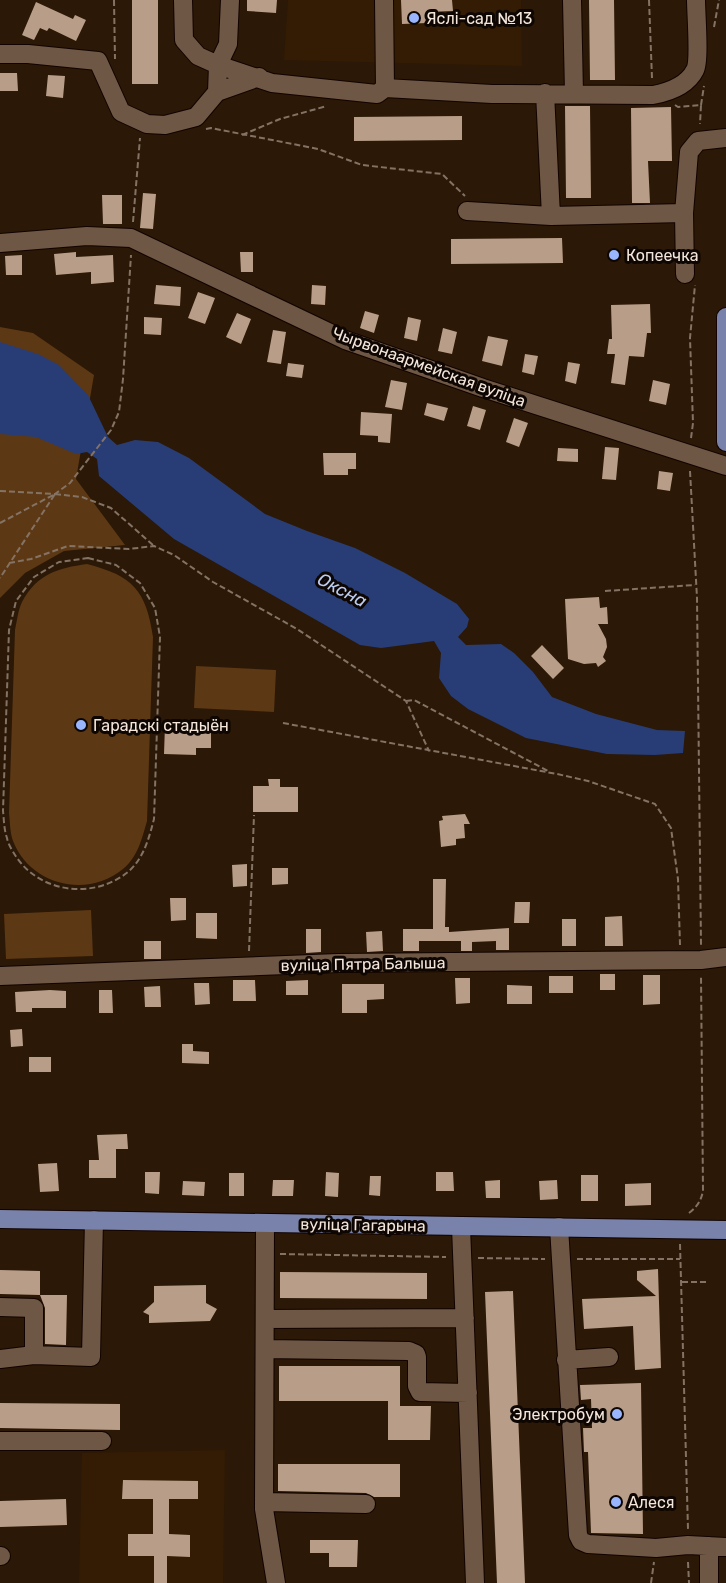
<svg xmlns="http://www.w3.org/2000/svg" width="726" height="1583" viewBox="0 0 726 1583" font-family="Rubik,sans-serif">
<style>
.built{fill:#341c04}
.green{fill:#5d3814}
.water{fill:#283d75}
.building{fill:#b89e89}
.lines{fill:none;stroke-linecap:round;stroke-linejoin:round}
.minor-casing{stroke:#120300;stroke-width:20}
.major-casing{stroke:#120300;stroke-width:20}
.path{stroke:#847364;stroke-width:2;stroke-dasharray:6 3;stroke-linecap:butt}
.minor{stroke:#6e5744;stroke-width:18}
.major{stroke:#7882ab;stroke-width:18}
.poi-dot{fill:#98b5fd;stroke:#0d0602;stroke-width:2}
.labels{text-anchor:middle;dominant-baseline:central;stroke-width:6;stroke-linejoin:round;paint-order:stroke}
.poi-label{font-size:16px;fill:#f4e6db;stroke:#0d0602;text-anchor:start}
.street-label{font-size:16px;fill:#f4e6db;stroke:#0d0602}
.water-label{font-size:18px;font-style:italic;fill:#bcccef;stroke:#0d0602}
</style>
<rect width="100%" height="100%" fill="#2b1806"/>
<!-- built -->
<path class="built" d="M288,0H521L522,66L284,60Z
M225,1450L223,1583H79L82,1453Z"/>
<!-- green -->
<path class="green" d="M0,327L33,333L94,375L76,479L125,545L64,551L25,573L0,598Z
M87,564C133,576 146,590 153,637L147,821C142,838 138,857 123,869C87,899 30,885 13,841C10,833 10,822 9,813L15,630C17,621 18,610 22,602C37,574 58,568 87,564Z
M196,666L276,670L274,712L194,708Z
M91,910L93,956L6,959L4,914Z"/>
<!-- water -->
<path class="water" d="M0,342L38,354L59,365L88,395L108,437L117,445L135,440L158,442L189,458L265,514L307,531L355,548L405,573L457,604L469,619L467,627L458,637L466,645L501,644L514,653L533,672L552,697L596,714L657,730L685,731L683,753L655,755L607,754L526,738L468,709L451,696L439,678L441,653L434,641L381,648L360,645L174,539L99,476L97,459L87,452L76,454L36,437L0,434Z"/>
<!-- building -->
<path class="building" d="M132,0H158V84H132Z
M247,0H277L276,13L247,11Z
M401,0H452L453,11L427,12V23L402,24Z
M589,0H614L615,80H590Z
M36,2L73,19L75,15L86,20L76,41L49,28L47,31L40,28L34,40L22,35Z
M0,73H17L18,91H0Z
M48,75L65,76L63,98L46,96Z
M565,106H590L591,198H566Z
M671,107L672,161H648L650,203H632L631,108Z
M462,116V140L354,141V117Z
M143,193L156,194L153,229L140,228Z
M102,195H122V224H103Z
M562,238L563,263L451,264V239Z
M76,252V257L113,255L114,282L91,284V272L56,275L54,254Z
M240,252H253V272H241Z
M22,255V275H6L5,256Z
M156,285L181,287L180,306L154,304Z
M312,285L326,286L325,305L311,304Z
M198,292L215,298L205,324L188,318Z
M650,304L651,333H647L644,357L629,356L625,385L611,383L615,354H607L609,339H612L611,305Z
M365,311L379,315L374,333L360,328Z
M237,313L251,319L241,344L226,337Z
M144,317L162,318L161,335L144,334Z
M408,317L421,320L417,341L404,338Z
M443,328L457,332L452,354L438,351Z
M273,330L286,332L281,364L267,362Z
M488,336L508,340L502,366L482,361Z
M525,354L538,356L534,375L522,372Z
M568,362L580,364L576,384L565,381Z
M288,363L304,365L302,378L286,376Z
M391,380L407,383L402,410L385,407Z
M653,380L670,384L666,405L649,401Z
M427,403L448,408L444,421L424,415Z
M473,406L486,410L480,430L467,426Z
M361,412L392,414L390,443L378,442V436L360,435Z
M514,418L528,423L519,447L506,442Z
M605,447L619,448L616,480L602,479Z
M558,448L578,449V462L557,461Z
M323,453H356V469H348V475H324Z
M659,471L673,473L670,491L657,489Z
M599,597L600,608L607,607L608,624H598L606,639L607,647L603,657L606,661L598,667L596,663L584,664L568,659L565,599Z
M542,645L564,668L553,679L531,656Z
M165,725L211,727V748H196V755L164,754Z
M268,779H280V787H298V812H253V786H269Z
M465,814L470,824H464L465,838L456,839V845L441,847L439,821L443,820L442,816Z
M247,864V886L233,887L232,865Z
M272,868H288V884L272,885Z
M433,879H446L445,927H449V932L509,928V950H496V941L472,942V951H461V941H419V951H403V929H433Z
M170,898H186V920L171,921Z
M515,902H530L529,923H514Z
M196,913H217V939L196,938Z
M622,916L623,946H605V917Z
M562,919H576V946H562Z
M306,929H321V952L306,953Z
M382,931L383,951L367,952L366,932Z
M144,941H161V959H144Z
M600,974H615V990H600Z
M643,975H660V1004L643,1005Z
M549,976H573V993H549Z
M455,978H470V1003L456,1004Z
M233,980H255L256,1001H233Z
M308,980V995H286V981Z
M194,983H209L210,1004L195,1005Z
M342,984H384V999L367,1000V1013H342Z
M507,985L532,986V1004H507Z
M160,986L161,1007H145L144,987Z
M50,990L66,991V1008H32V1012H16L15,992Z
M99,990H112L113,1013H99Z
M22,1029L23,1046L11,1047L10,1030Z
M182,1044H193V1051L209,1052V1064L182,1063Z
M29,1057H51V1072H29Z
M127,1134L128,1149H116V1178H89V1160H99L97,1135Z
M57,1163L59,1191L40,1192L38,1164Z
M145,1172H160L159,1194L145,1193Z
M326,1172L339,1173L338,1197L325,1196Z
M436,1172H453L454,1191H436Z
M229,1173H244V1196H229Z
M581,1175H598V1201H581Z
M370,1176H381L380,1196L369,1195Z
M273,1180H294L293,1196H272Z
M500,1180V1198H486L485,1181Z
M557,1180L558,1199L540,1200L539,1181Z
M183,1181L205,1182L204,1196L182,1195Z
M651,1183V1205L625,1206V1184Z
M658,1269L661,1368L635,1370L633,1326L584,1329L582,1299L656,1296L637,1280V1271Z
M0,1270L40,1271V1295L0,1294Z
M280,1272L427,1273V1299L280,1298Z
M206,1285V1303L217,1309L210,1321L149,1323V1315L143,1312L154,1302V1286Z
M513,1291L525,1583H497L485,1292Z
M40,1295H67L66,1345L45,1344V1308Z
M279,1366H400V1406H431L430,1440H388V1401H279Z
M641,1383L643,1534L591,1533L588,1452H584L583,1428H592L591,1399L581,1400L580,1385Z
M0,1403L120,1404V1430L0,1428Z
M278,1464H400V1497H374L366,1493L278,1491Z
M123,1480L198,1481V1499H169V1534L190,1535V1557L167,1556V1583H154V1556H128V1534H153V1499H122Z
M66,1499L67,1525L0,1527V1501Z
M310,1540H358L357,1567H329V1553H310Z"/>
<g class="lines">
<!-- minor casing -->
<g class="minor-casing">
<path id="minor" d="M183,0L184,40L198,56L218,65L272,83L377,94L385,88L492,94L653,95C669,92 687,86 695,70C700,61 696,13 696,0
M384,0L385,88
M572,0L574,93
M0,54H28L98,61L121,112L147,124L165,125L196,117L217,92L259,77
M217,92L218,65L228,44L230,0
M545,93L551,216
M467,211L551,216L684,213L689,152L698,141L726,138
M684,213L685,274
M0,243L87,236L131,238L345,340L483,388L726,466
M0,976L338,963L701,960L726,957
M265,1223L264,1509L276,1583
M461,1227L475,1583
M559,1227L578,1535L581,1541L588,1544L656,1548L688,1545L726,1547
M0,1307L34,1308V1355L91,1357L94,1220
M265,1319L465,1318
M265,1349L409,1351L416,1354L417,1357V1386L420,1392L468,1393
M0,1359L34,1355
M566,1360L609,1357
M0,1441H102
M264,1502L366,1504
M709,1546V1583
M0,1556H1"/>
</g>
<!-- major casing -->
<g class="major-casing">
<path id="major" d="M726,317V442
M0,1219L726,1230"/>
</g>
<!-- path -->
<path class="path" d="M114,0L115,59
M649,0L652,78
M714,27L719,0
M675,105L678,107L701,105L700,124
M701,105L704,86
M206,129L211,128L318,149L362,165L442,174L465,196
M242,135L280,119L327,106
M133,222L140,138
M691,438L693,423L690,338L695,285
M690,471L697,598L701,945
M0,491L55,494L70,483L111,430L119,412L123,379L131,255
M55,494L82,497L111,508L153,545
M0,523L55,494L0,578
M88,558L116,565L140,583L155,608L160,637L154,819C149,838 144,858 128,872C93,900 39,893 15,855C12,850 8,844 7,838C4,830 4,820 3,811L9,630L16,601L34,577L59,562Z
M9,563L31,559L68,546L129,549L154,546L174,555L213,582L297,629L406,701L429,751
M605,591L695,585
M406,701L414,700L548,771
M283,723L557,774L588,781L655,804L671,828L678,879L680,945
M249,951L254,815
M689,1213C697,1207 701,1201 703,1191L701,975
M680,1244L688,1529
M280,1254L446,1257
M478,1258L545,1259
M577,1259H680
M682,1282H707
M688,1562L689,1583
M651,1583L654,1562"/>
<!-- minor -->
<use href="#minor" class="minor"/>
<!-- major -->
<use href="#major" class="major"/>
</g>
<!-- markers -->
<g class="poi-dot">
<circle cx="414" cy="18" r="6"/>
<circle cx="614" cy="255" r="6"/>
<circle cx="81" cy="725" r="6"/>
<circle cx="617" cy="1414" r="6"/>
<circle cx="616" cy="1502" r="6"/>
</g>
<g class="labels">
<!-- poi labels -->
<g class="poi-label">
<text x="426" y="18">Яслі-сад №13</text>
<text x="626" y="255">Копеечка</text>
<text x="93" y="725">Гарадскі стадыён</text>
<text x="605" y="1414" text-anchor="end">Электробум</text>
<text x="628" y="1502">Алеся</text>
</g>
<!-- street labels -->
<g class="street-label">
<text transform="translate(429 367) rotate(20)">Чырвонаармейская вуліца</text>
<text transform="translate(363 964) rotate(-1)">вуліца Пятра Балыша</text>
<text transform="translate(363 1225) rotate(1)">вуліца Гагарына</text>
</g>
<!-- water labels -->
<g class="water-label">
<text transform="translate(342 590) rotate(28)">Оксна</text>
</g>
</g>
</svg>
